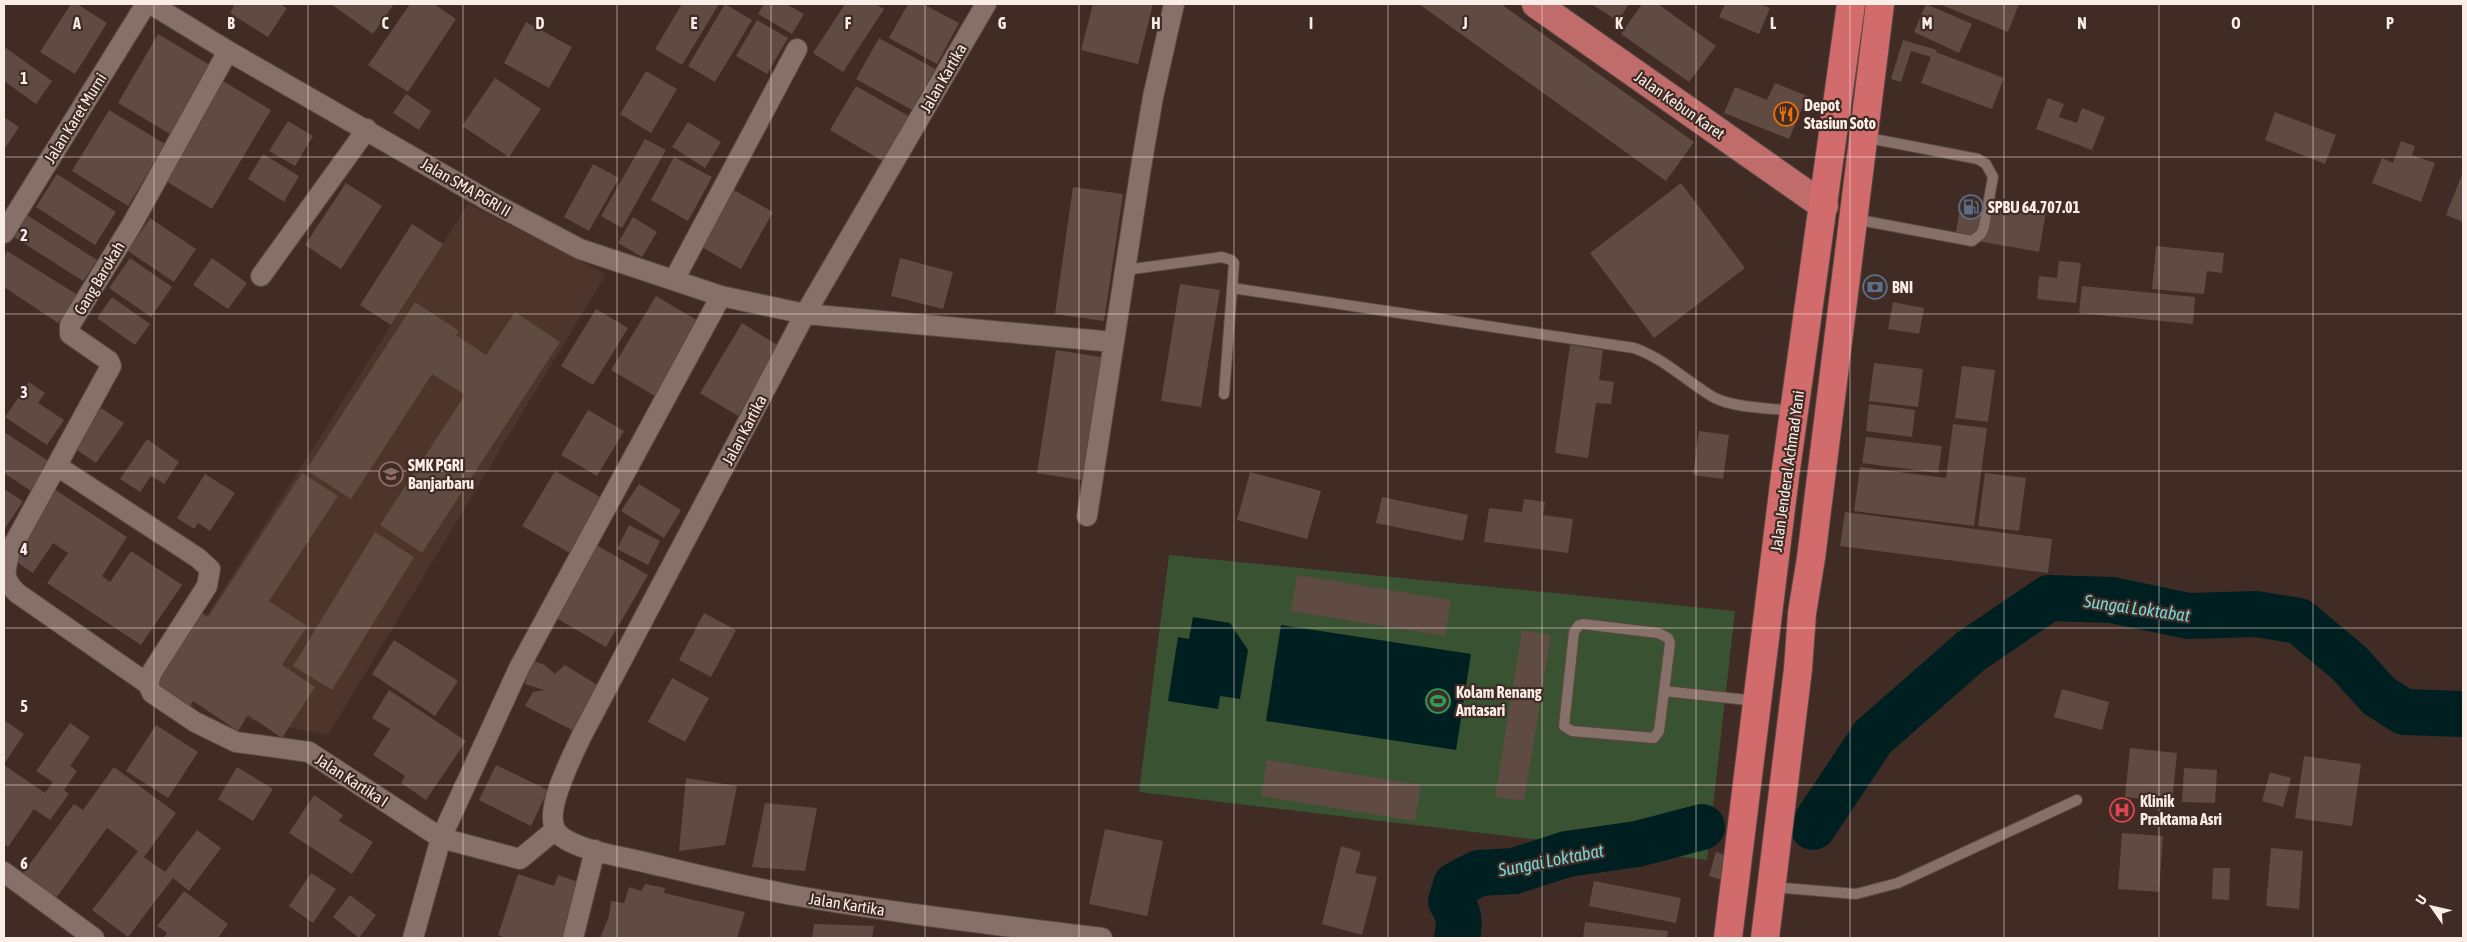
<svg xmlns="http://www.w3.org/2000/svg" width="2467" height="942" viewBox="0 0 2467 942" font-family="'Asap Condensed',sans-serif">
<style>
.built{fill:#4e352c}
.green{fill:#395231}
.water{fill:#001f21}
.lines{fill:none;stroke-linecap:round;stroke-linejoin:round}
.river{stroke:#001f21;stroke-width:46}
.building{fill:#5f4b42}
.service-casing{stroke:#594842;stroke-width:12}
.minor-casing{stroke:#594842;stroke-width:22}
.primary-casing{stroke:#594842;stroke-width:30}
.trunk-casing{stroke:#594842;stroke-width:30}
.service{stroke:#877068;stroke-width:10}
.minor{stroke:#877068;stroke-width:20}
.primary{stroke:#bf6c6a;stroke-width:28}
.trunk{stroke:#d26b6b;stroke-width:28}
.grid{fill:none;stroke:#faede8;stroke-width:1;stroke-opacity:0.55}
.labels{text-anchor:middle;dominant-baseline:central;stroke-width:4.5;stroke-linejoin:round;paint-order:stroke}
.street-label{font-size:16px;fill:#faede8;stroke:#402c25}
.poi-label{font-size:16px;font-weight:bold;fill:#faede8;stroke:#402c25;text-anchor:start}
.water-label{font-size:18px;font-style:italic;fill:#75d7da;stroke:#402c25}
.grid-label{font-size:16px;text-anchor:middle;font-weight:bold;fill:#faede8;stroke:#402c25;stroke-width:4.5;stroke-linejoin:round;paint-order:stroke}
</style>
<rect width="100%" height="100%" fill="#402c25"/>
<!-- built -->
<path class="built" d="M468,204L606,274L328,735L252,720L169,675Z"/>
<!-- green -->
<path class="green" d="M1169,555L1735,611L1707,860L1139,792Z"/>
<!-- water -->
<path class="water" d="M1193,617L1230,623L1248,650L1240,699L1220,696L1218,709L1168,701L1178,637L1189,639Z
M1281,625L1471,654L1456,750L1266,721Z"/>
<g class="lines">
<!-- river -->
<path class="river" d="M1813,827L1873,737L1971,651L2049,598L2112,600L2188,616L2256,614L2299,621L2349,663L2379,696L2404,712L2463,714
M1457,938C1460,925 1460,913 1451,901L1456,885L1479,873L1514,871L1567,854L1637,844L1702,827"/>
</g>
<!-- building -->
<path class="building" d="M71,4H77L107,23L75,74L40,52Z
M235,4H280L287,8L268,37L230,13Z
M331,4H394L373,34Z
M410,4H434L456,19L408,92L368,65Z
M682,4H719L682,65L655,49Z
M725,4L752,20L715,82L688,66Z
M764,4H786L804,14L792,34L758,14Z
M845,4H875L884,9L843,72L813,53Z
M908,4H923L959,23L937,64L889,38Z
M1093,4H1153L1138,64L1081,50Z
M1419,4H1501L1694,142L1666,181Z
M1591,4H1629L1618,21Z
M1642,4H1658L1716,46L1689,82L1621,34Z
M1725,4H1760L1770,8L1759,34L1719,17Z
M1926,4L1972,24L1959,53L1914,32Z
M1939,4H2019L2008,32Z
M757,20L788,38L767,74L736,56Z
M526,22L572,47L549,88L504,63Z
M158,34L210,65L170,134L118,103Z
M879,38L935,69L912,110L856,79Z
M1903,40L1937,50L1936,52L2004,78L1992,109L1921,83L1931,57L1911,51L1901,82L1891,79Z
M6,48L52,81L36,104L4,81V51Z
M646,71L677,89L651,133L620,114Z
M495,78L541,109L509,157L462,126Z
M223,81L271,110L212,209L164,180Z
M1775,83L1807,96L1789,139L1724,113L1735,87L1767,100Z
M856,86L912,118L886,163L830,130Z
M406,94L431,111L419,130L393,113Z
M2048,98L2064,104L2059,117L2077,123L2082,108L2105,117L2092,150L2036,129Z
M109,110L165,144L128,206L72,171Z
M2275,112L2336,135L2325,164L2265,140Z
M4,117L19,127L4,150Z
M288,121L313,136L295,166L269,151Z
M688,122L721,142L705,168L672,147Z
M645,139L666,150L622,228L601,216Z
M2401,141L2415,146L2412,155L2435,163L2421,202L2372,183L2382,158L2393,163Z
M263,154L299,176L284,202L248,179Z
M674,157L712,177L688,221L651,200Z
M593,164L619,178L589,231L564,217Z
M2463,172V222L2446,215Z
M57,174L116,212L95,245L36,207Z
M346,183L382,206L341,269L305,245Z
M1681,183L1745,268L1654,338L1590,253Z
M1073,187L1123,194L1104,321L1055,314Z
M730,188L773,212L741,269L698,245Z
M1962,197L2046,212L2039,252L1955,237Z
M27,215L97,260L83,281L14,237Z
M633,217L657,232L642,257L618,243Z
M150,218L196,249L174,282L128,251Z
M412,224L443,244L391,325L360,305Z
M2156,246L2224,253L2222,273L2207,271L2204,294L2152,289Z
M7,251L81,297L58,323L4,287V257Z
M130,258L172,287L151,317L109,288Z
M212,258L247,283L228,309L193,285Z
M900,258L953,272L943,309L891,296Z
M2059,261L2081,263L2076,303L2037,299L2039,276L2057,278Z
M1180,284L1220,290L1201,407L1161,401Z
M2082,286L2195,297L2193,324L2079,313Z
M656,296L700,322L655,396L611,370Z
M112,297L150,324L135,345L97,318Z
M415,302L459,331L456,335L486,355L515,312L560,342L422,553L380,525L465,395L432,374L351,499L306,470Z
M1893,302L1924,308L1919,334L1888,329Z
M596,309L628,328L593,385L561,366Z
M742,323L779,346L738,416L700,393Z
M1570,345L1603,350L1599,380L1614,382L1611,404L1596,403L1588,458L1555,453Z
M1056,350L1107,358L1087,481L1037,473Z
M1874,363L1923,369L1918,407L1869,401Z
M1962,366L1995,370L1988,422L1955,418Z
M29,382L45,393L38,403L64,420L47,445L5,417Z
M1869,404L1915,410L1912,437L1866,431Z
M101,408L124,423L96,463L74,448Z
M588,410L624,431L597,476L561,455Z
M1953,424L1987,428L1974,526L1854,511L1860,467L1946,478Z
M1699,431L1729,435L1723,479L1693,475Z
M4,432L50,462L31,491L4,473Z
M1866,437L1942,446L1938,473L1862,463Z
M147,439L179,462L164,484L151,476L140,492L120,479Z
M555,471L602,498L570,553L522,526Z
M1250,472L1321,491L1307,539L1237,520Z
M302,473L338,496L269,601L307,626L282,665L315,687L282,738L248,715L238,731L193,701L190,707L152,683L199,611L208,617Z
M1985,473L2026,478L2019,531L1978,526Z
M205,474L235,493L210,531L198,523L194,529L177,518Z
M639,484L681,510L664,538L621,511Z
M4,489L23,501L4,530Z
M54,489L127,537L102,576L110,582L131,551L182,585L141,645L47,583L68,553L53,543L33,573L9,557Z
M1382,497L1468,515L1463,541L1376,523Z
M1524,499L1545,502L1543,515L1573,519L1568,553L1484,542L1489,508L1522,512Z
M1845,512L2052,539L2048,573L1840,546Z
M629,525L660,541L648,565L617,549Z
M375,532L414,557L332,690L293,666Z
M593,543L648,575L606,647L551,615Z
M1297,575L1451,600L1445,636L1291,611Z
M704,613L736,630L711,677L679,660Z
M1522,630L1551,635L1524,801L1495,797Z
M394,640L458,681L435,716L372,674Z
M531,660L545,665L555,674L565,665L602,688L578,733L525,706L533,692L544,690L525,684Z
M672,678L709,698L685,742L648,722Z
M2062,689L2109,702L2102,730L2054,717Z
M389,690L466,741L426,800L401,783L405,776L373,755L390,729L372,718Z
M4,720L24,734L4,764Z
M70,723L90,737L70,766L77,771L64,790L69,794L50,820L34,809L8,847L4,844V765L45,793L53,782L36,771Z
M156,725L198,752L168,798L126,771Z
M2130,748L2177,753L2172,802L2125,797Z
M2304,756L2361,764L2352,826L2295,818Z
M1267,760L1421,785L1415,821L1261,796Z
M496,765L548,790L531,826L479,800Z
M114,767L176,813L144,857L165,872L197,830L221,848L189,891L173,878L128,937L92,910L138,851L107,828L54,901L21,876L74,804L83,810Z
M237,767L273,789L253,821L218,799Z
M2184,768L2217,770L2215,803L2182,802Z
M2270,772L2291,778L2283,807L2262,801Z
M686,778L737,786L725,845L679,851Z
M314,795L343,815L339,821L373,842L352,874L289,833Z
M765,803L817,808L805,871L752,867Z
M1105,829L1163,841L1147,916L1089,904Z
M2122,833L2163,836L2159,892L2118,889Z
M1341,846L1361,852L1355,873L1377,877L1362,935L1322,924Z
M2271,848L2303,851L2299,909L2266,906Z
M1716,852L1735,858L1728,882L1709,876Z
M2213,868H2230L2229,900L2212,899Z
M311,873L336,889L313,923L289,906Z
M518,874L554,886L558,875L581,883L562,938H506L498,935Z
M1594,881L1681,898L1676,923L1589,906Z
M645,884L665,888L664,893L745,912L737,938H600L609,916L611,901L624,903L629,887L641,891Z
M184,891L228,924L218,938H163L167,933L157,926Z
M350,895L376,915L359,938L333,917Z
M1585,922L1668,931L1667,938H1583Z
M814,924L874,926L872,938H812Z"/>
<g class="lines">
<!-- service casing -->
<g class="service-casing">
<path id="service" d="M1854,219L1972,241L1981,234L1984,227L1993,177L1986,164L1978,159L1863,137
M1125,270L1222,257L1231,260L1234,263L1224,394
M1232,288L1634,348C1665,359 1686,381 1713,397C1733,408 1770,408 1794,411
M1583,624L1658,633L1668,638L1670,643L1659,731L1654,738L1572,731L1564,726L1574,632L1579,625Z
M1664,691L1757,701
M1772,887L1856,894L1898,883L2077,800"/>
</g>
<!-- minor casing -->
<g class="minor-casing">
<path id="minor" d="M151,4L228,51L489,201L580,249L721,296L805,314L1114,342
M986,4L805,314L582,735C573,755 543,810 556,831C569,850 626,857 648,863C695,874 743,886 792,895C894,913 998,925 1102,938
M4,233L146,4
M261,276L367,129
M674,280L797,49
M57,466L198,558L210,569L207,586L152,672L148,684
M1087,516L1141,167L1153,97L1174,4
M148,684L17,593C1,577 5,571 10,551L111,366L109,361L70,334V325L131,226L228,51
M148,684L152,693L195,722L236,742L309,752L441,838L520,859L555,830
M4,872L94,938
M413,938L441,838L519,668L721,296
M573,938L595,850"/>
</g>
<!-- primary casing -->
<g class="primary-casing">
<path id="primary" d="M1536,4L1824,206"/>
</g>
<!-- trunk casing -->
<g class="trunk-casing">
<path id="trunk" d="M1728,938L1785,476L1851,4
M1765,938L1798,669L1802,613L1811,558L1880,4"/>
</g>
<!-- service -->
<use href="#service" class="service"/>
<!-- minor -->
<use href="#minor" class="minor"/>
<!-- primary -->
<use href="#primary" class="primary"/>
<!-- trunk -->
<use href="#trunk" class="trunk"/>
</g>
<!-- grid -->
<path class="grid" d="M154,4V938M308,4V938M463,4V938M617,4V938M771,4V938M925,4V938M1079,4V938M1234,4V938M1388,4V938M1542,4V938M1696,4V938M1850,4V938M2004,4V938M2159,4V938M2313,4V938M4,157H2463M4,314H2463M4,471H2463M4,628H2463M4,785H2463"/>
<!-- icons -->
<defs>
<g id="restaurant-ring" transform="scale(1.25)"><circle r="9.5" fill="#402c25" stroke="#e8710a" stroke-width="1.5"/><path d="M-5-6h1v4h1v-4h1v4h1v-4h1v5L-1.5 .5V6h-2V.5L-5-1ZM5-6V6H3V1.5H1.5Q1.5-4 5-6Z" fill="#e8710a"/></g>
<g id="fuel-ring" transform="scale(1.25)"><circle r="9.5" fill="#402c25" stroke="#5c6f8a" stroke-width="1.5"/><path d="M-5.5-6h7V0h2V4h1.3V-2.5L3-4.5l.8-.8L6-3V5H2.5V1h-1V6h-7ZM-4.2-4.7v3.2H.2V-4.7Z" fill="#5c6f8a"/></g>
<g id="bank-ring" transform="scale(1.25)"><circle r="9.5" fill="#402c25" stroke="#5c6f8a" stroke-width="1.5"/><path d="M-6-4H6V4H-6ZM0-2.3a2.3 2.3 0 1 0 0 4.6a2.3 2.3 0 1 0 0-4.6Z" fill="#5c6f8a"/></g>
<g id="school-ring" transform="scale(1.25)"><circle r="9.5" fill="#402c25" stroke="#8d6e63" stroke-width="1.5"/><path d="M0-5L7-2L0 1L-7-2ZM-4 1L0 2.5L4 1V4Q0 6-4 4Z" fill="#8d6e63"/></g>
<g id="stadium-ring" transform="scale(1.25)"><circle r="9.5" fill="#402c25" stroke="#2e9e5b" stroke-width="1.5"/><path d="M0-5a6.5 5 0 1 0 0 10a6.5 5 0 1 0 0-10ZM-3.5-1.8h7v3.6h-7Z" fill="#2e9e5b"/></g>
<g id="hospital-ring" transform="scale(1.25)"><circle r="9.5" fill="#402c25" stroke="#e0444e" stroke-width="1.5"/><path d="M-5-5h3v3.5h4V-5h3V5h-3V1.5h-4V5h-3Z" fill="#e0444e"/></g>
</defs>
<g fill-rule="evenodd">
<use href="#restaurant-ring" x="1786" y="114"/>
<use href="#fuel-ring" x="1971" y="207"/>
<use href="#bank-ring" x="1875" y="287"/>
<use href="#school-ring" x="391" y="474"/>
<use href="#stadium-ring" x="1438" y="701"/>
<use href="#hospital-ring" x="2122" y="810"/>
</g>
<g class="labels">
<!-- street labels -->
<g class="street-label">
<text transform="translate(943 78) rotate(-60)">Jalan Kartika</text>
<text transform="translate(1680 105) rotate(35)">Jalan Kebun Karet</text>
<text transform="translate(75 118) rotate(-58)">Jalan Karet Murni</text>
<text transform="translate(466 187) rotate(30)">Jalan SMA PGRI II</text>
<text transform="translate(99 278) rotate(-59)">Gang Barokah</text>
<text transform="translate(744 430) rotate(-62)">Jalan Kartika</text>
<text transform="translate(1787 471) rotate(-82)">Jalan Jenderal Achmad Yani</text>
<text transform="translate(352 780) rotate(33)">Jalan Kartika I</text>
<text transform="translate(847 904) rotate(9)">Jalan Kartika</text>
</g>
<!-- poi labels -->
<g class="poi-label">
<text x="1804" y="105">Depot<tspan x="1804" dy="18">Stasiun Soto</tspan></text>
<text x="1988" y="207">SPBU 64.707.01</text>
<text x="1892" y="287">BNI</text>
<text x="408" y="465">SMK PGRI<tspan x="408" dy="18">Banjarbaru</tspan></text>
<text x="1456" y="692">Kolam Renang<tspan x="1456" dy="18">Antasari</tspan></text>
<text x="2140" y="801">Klinik<tspan x="2140" dy="18">Praktama Asri</tspan></text>
</g>
<!-- water labels -->
<g class="water-label">
<text transform="translate(2137 608) rotate(8)">Sungai Loktabat</text>
<text transform="translate(1551 860) rotate(-11)">Sungai Loktabat</text>
</g>
</g>
<g class="grid-label">
<text x="77" y="29">A</text>
<text x="231" y="29">B</text>
<text x="385" y="29">C</text>
<text x="540" y="29">D</text>
<text x="694" y="29">E</text>
<text x="848" y="29">F</text>
<text x="1002" y="29">G</text>
<text x="1156" y="29">H</text>
<text x="1311" y="29">I</text>
<text x="1465" y="29">J</text>
<text x="1619" y="29">K</text>
<text x="1773" y="29">L</text>
<text x="1927" y="29">M</text>
<text x="2082" y="29">N</text>
<text x="2236" y="29">O</text>
<text x="2390" y="29">P</text>
<text x="24" y="84">1</text>
<text x="24" y="241">2</text>
<text x="24" y="398">3</text>
<text x="24" y="555">4</text>
<text x="24" y="712">5</text>
<text x="24" y="869">6</text>
</g>
<!-- border -->
<rect width="2467" height="942" fill="none" stroke="#faede8" stroke-width="10"/>
<!-- north arrow -->
<g transform="translate(2432 907) rotate(304)" stroke="#402c25" stroke-width="4" paint-order="stroke">
<path d="M0-4L9 19L0 12L-9 19Z" fill="#faede8"/>
<text y="-8" font-size="14" font-weight="bold" text-anchor="middle" fill="#faede8">U</text>
</g>
</svg>
